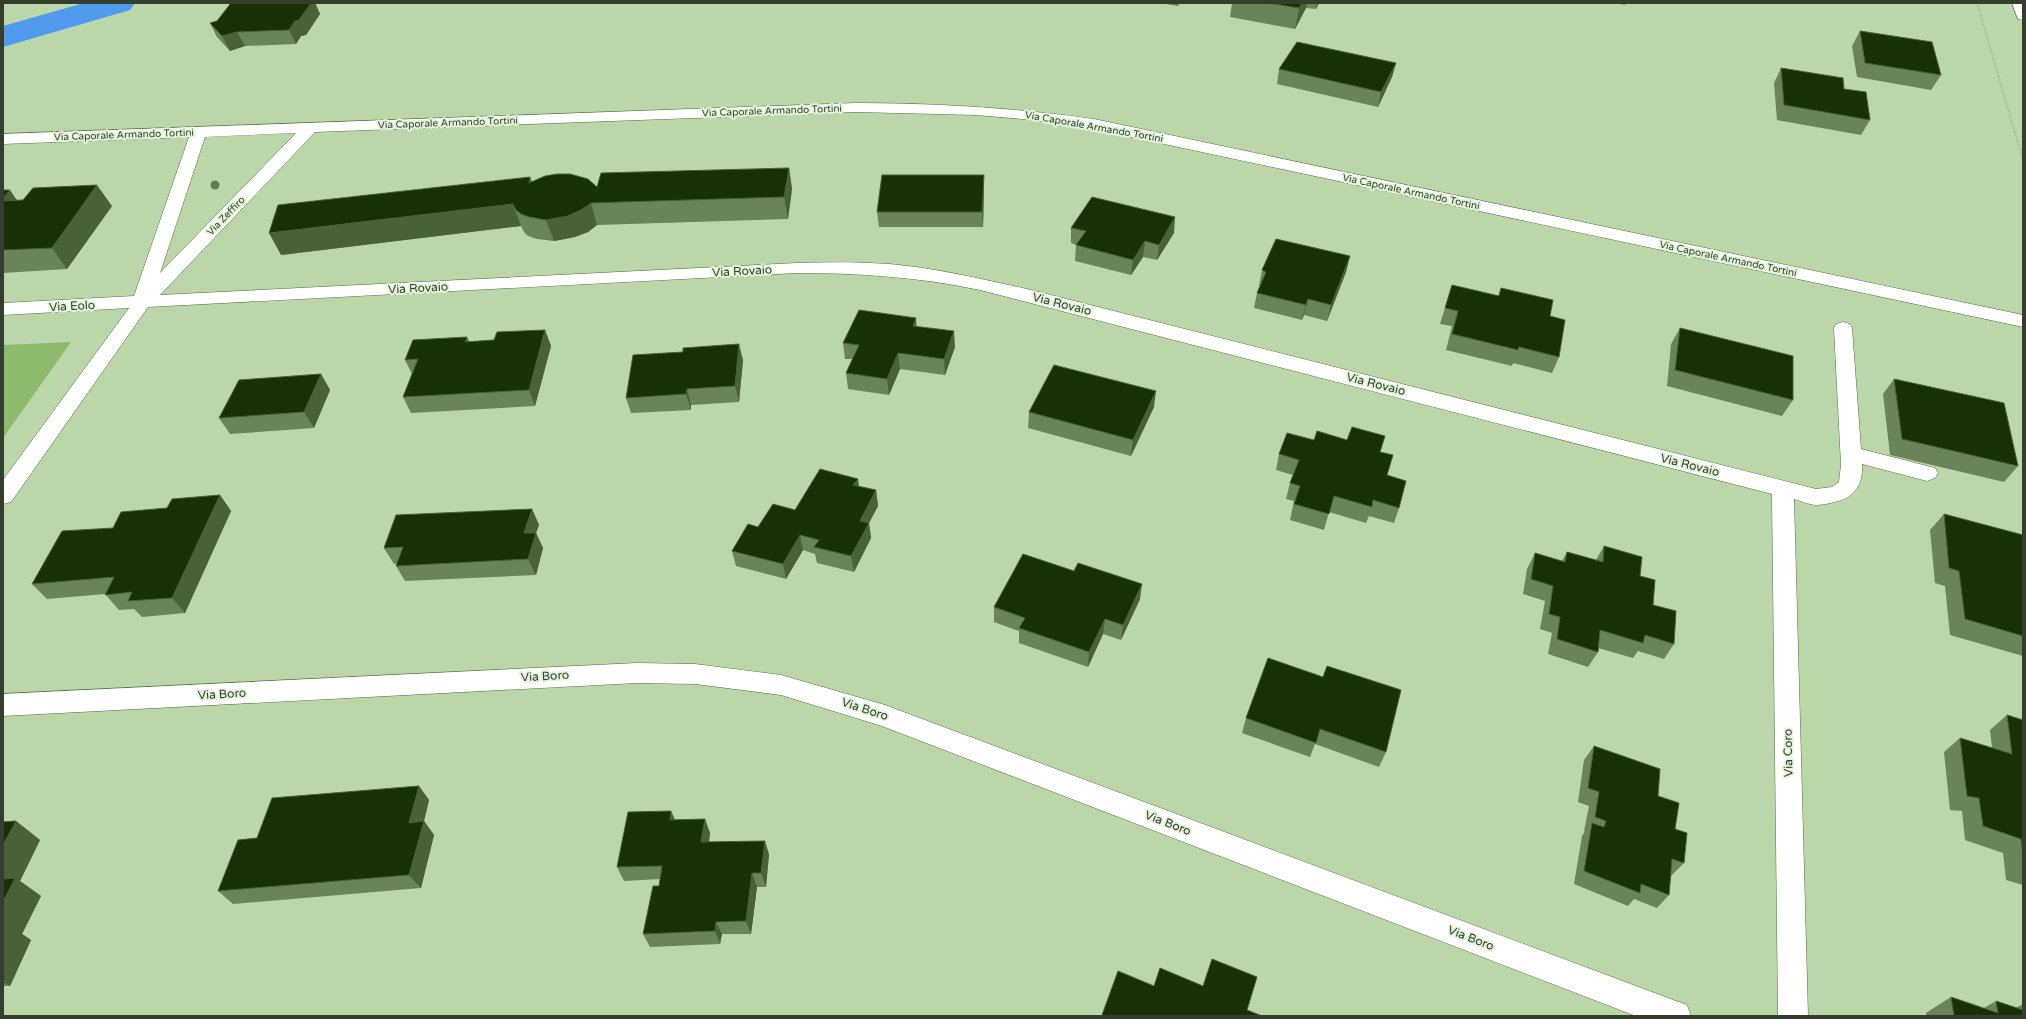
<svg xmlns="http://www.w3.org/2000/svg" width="2026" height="1019" viewBox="0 0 2026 1019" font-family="'Varela Round',sans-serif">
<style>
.green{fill:#8dbb6e}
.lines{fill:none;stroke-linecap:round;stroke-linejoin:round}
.canal{fill:#519bef;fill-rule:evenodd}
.minor-casing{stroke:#536c42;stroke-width:1}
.path{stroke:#7a8e6d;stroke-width:2;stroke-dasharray:0.5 2;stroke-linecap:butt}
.minor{fill:#fff;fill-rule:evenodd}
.tree{fill:#647c51}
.wall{fill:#6a8358}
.shaded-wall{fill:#4a6137}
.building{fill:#192f06;stroke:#4a6137}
.labels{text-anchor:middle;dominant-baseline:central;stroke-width:4;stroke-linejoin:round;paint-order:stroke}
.far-street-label{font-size:10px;fill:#333f2c;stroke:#e4f3dc}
.street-label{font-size:12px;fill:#333f2c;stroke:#e4f3dc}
</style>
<rect width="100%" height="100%" fill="#bbd7a9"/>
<!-- green -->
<path class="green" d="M71,342L3,438V345Z"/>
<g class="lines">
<!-- canal -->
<path class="canal" d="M84,3H135L130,10L3,47V26Z"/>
<!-- minor casing -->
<g class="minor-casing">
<path id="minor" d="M2012,3H2023V20L2018,19Z
M856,103C936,103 1015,108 1094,119L2023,315V327L1094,129L1035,120L976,115L856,112L315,132L160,295L797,263C828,262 858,262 889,264C936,268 981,279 1027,289L1816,489L1832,487L1839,482L1841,465L1834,328L1836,324L1843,322L1850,324L1852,328L1861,449L1935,468L1938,473L1935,478L1927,481L1862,464C1863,485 1855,498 1834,502C1828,504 1821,505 1815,505C1808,504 1801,501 1794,499L1808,1016H1778L1772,494L980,290C919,277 859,273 797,273L148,307L11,502L3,504V480L129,308L3,315V303L134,296L189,137L3,144V134ZM296,133L160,273L205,137Z
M637,663L695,664L781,675L885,705L1676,1001L1687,1005L1691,1016H1636L882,726L781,695L695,684L637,683L3,716V694Z"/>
</g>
<!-- path -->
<path class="path" d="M1977,3L2023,160"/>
<!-- minor -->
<use href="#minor" class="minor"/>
</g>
<!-- trees -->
<circle class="tree" cx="215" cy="185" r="4.5"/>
<!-- wall -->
<path class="wall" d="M231,3H315L320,14L306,35L301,36L296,44L245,46L230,51L217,37L210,23L217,21Z
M1160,3H1180L1178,6Z
M1232,3H1319L1316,9L1306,8L1295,29L1230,17Z
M1615,3H1626L1625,5Z
M1860,31L1941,75L1931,90L1857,77L1852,46Z
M1396,63L1392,77L1378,107L1277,84L1279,69Z
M1781,68L1844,89L1870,120L1861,135L1777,120L1774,83Z
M789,168L792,189L788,219L597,225L588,232L575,237L554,241L537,239L528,236L524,232L521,226L281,255L530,177L532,182L597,187Z
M3,190L17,200L112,206L67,269L3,273Z
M984,191L983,227H879L877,212Z
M1071,228L1174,233L1157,260L1143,257L1131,275L1075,261L1076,245L1071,243Z
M1350,256L1346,272L1327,321L1304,315L1302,320L1254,308L1257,293L1260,286H1259L1262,270Z
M1452,285L1498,296L1501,288L1550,316L1559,357L1552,373L1513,363L1512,366L1446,350L1452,326L1440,324Z
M916,318V326L955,347L945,375L900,369L889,395L848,389L846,373L852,359H845L843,343Z
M1680,328L1793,400L1782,416L1667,386L1671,344Z
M545,330L551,346L535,406L411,413L403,397L412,374L405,360L469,342L494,340Z
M743,360L739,402L691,405V410L631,413L626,398Z
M321,374L330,390L314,428L230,434L219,418Z
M1894,379L2018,466L2004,482L1890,455L1883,394Z
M1154,407L1131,456L1028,428L1029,412Z
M1314,440L1380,452L1387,475L1399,508L1394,523L1369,516L1366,523L1329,512L1324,530L1290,520L1294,501L1286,499L1290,483L1293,475L1276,470L1279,454Z
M858,479L859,487L876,490L878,506L869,523L871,538L854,572L817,563L815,554L803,550L786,579L736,566L732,551L758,527L795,510Z
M220,495L231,511L185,613L142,617L134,609L119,610L105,594L47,599L32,584L113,528L167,508Z
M532,509L539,525L536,533L543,548L536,575L405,581L396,566L397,563L394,564L384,548Z
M1944,514L2023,535V656L1950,635L1945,586L1935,583L1930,530Z
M1604,546L1640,576L1653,605L1674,644L1664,659L1638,651L1633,658L1598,648V652L1588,667L1548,654L1552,633L1540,629L1545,601L1523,594L1527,569L1535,553L1562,561L1567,552L1596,560Z
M1140,599L1121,640L1103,634L1088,667L1019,643V631L994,622V607Z
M1268,658L1386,752L1379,767L1315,744L1310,757L1242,733L1246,718Z
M2007,715L2023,720V885L2006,880L2003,853L1965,840L1962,811L1950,810L1944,752L1960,738L1992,748L1990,730Z
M1594,746L1658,796L1675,829L1684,863L1671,876L1669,895L1657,908L1634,899L1628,906L1574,884L1582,836L1585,831H1584L1589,806L1578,802L1584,760Z
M419,786L429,800L424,821L434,835L421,888L233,904L218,891L257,838Z
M671,811L675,820L705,819L710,833L709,842L769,854L766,887H757L751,934H722L720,944L650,947L643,934L659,886L660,879L624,881L617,867Z
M16,821L40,840L20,881L41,896L22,934L31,940L10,986H3V822Z
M1951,997L1954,1016H1926V1013Z
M1996,1001L2016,1008L2023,1004V1016H1954L1984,1008Z"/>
<!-- shaded-wall -->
<path class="shaded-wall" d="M311,3H315L320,14L306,35L301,36L296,44L289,30L295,21Z
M1302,3H1307L1306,8L1295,29L1299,8Z
M1317,3H1319L1316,9Z
M237,32L245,46L230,51L222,36Z
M1396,63L1392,77L1378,107L1381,92Z
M789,168L792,189L788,219L784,197Z
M984,175V191L983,227L982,212Z
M530,177L538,198L529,183Z
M97,185L112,206L67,269L52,248Z
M10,190L25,212L3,205V198Z
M591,203L597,225L588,232L575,237L554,241L546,220Z
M513,204L521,226L281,255L269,233Z
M1175,217L1174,233L1157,260L1159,245Z
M1145,241L1143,257L1131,275L1133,260Z
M1350,256L1346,272L1327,321L1331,305Z
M1308,299L1304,315L1302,320L1306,305Z
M916,318L917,334L913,326Z
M545,330L551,346L535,406L529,390Z
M954,331L955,347L945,375L944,359Z
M467,337L474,353L465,342Z
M739,344L743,360L739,402L735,386Z
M898,353L900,369L889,395L887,379Z
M321,374L330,390L314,428L304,412Z
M687,389L691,405V410L686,394Z
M1156,391L1154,407L1131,456L1133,440Z
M858,479L860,494L853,485Z
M876,490L878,506L862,536L860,521Z
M220,495L231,511L185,613L172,598Z
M532,509L539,525L536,533L543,548L536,575L528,559L524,533Z
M869,523L871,538L854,572L851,556Z
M800,535L803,550L786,579L783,564Z
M1142,584L1140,599L1121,640L1123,625Z
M1105,619L1103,634L1088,667L1089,652Z
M419,786L429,800L424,821L434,835L421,888L409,875V823Z
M671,811L677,825L670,820Z
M705,819L710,833L707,856L701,842Z
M16,821L40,840L20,881L41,896L22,934L31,940L10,986L3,982V845Z
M765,841L769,854L766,887L761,873Z
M752,873L757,887L751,934L746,921Z
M716,922L722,934L720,944L715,931Z"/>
<!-- building -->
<path class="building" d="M231,3H311L299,20L295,21L289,30L237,32L222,36L210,23L217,21Z
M1268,3H1302L1299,8Z
M1860,31L1932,42L1941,75L1865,63Z
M1297,42L1396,63L1381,92L1279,69Z
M1781,68L1843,78L1844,89L1866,92L1870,120L1784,105Z
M789,168L784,197L591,203L581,210L568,216L546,220L529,217L521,214L516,210L513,204L269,233L278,205L530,177L529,183L545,176L557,174H570L588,179L597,187L601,173Z
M882,175H984L982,212H877Z
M97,185L52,248L3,250V201L23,200L33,188Z
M3,190H10L3,198Z
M1092,197L1175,217L1159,245L1145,241L1133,260L1076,245L1086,231L1071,228Z
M1276,239L1350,256L1331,305L1308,299L1306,305L1257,293L1266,272L1262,270Z
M1452,285L1499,296L1501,288L1553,300L1550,316L1565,320L1559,357L1519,347L1518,350L1452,334L1458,311L1445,308Z
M859,310L916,318L913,326L954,331L944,359L898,353L887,379L846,373L859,345L843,343Z
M1680,328L1793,356V400L1675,370Z
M545,330L529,390L403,397L418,359L405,360L413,340L467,337L465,342L494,340L497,332Z
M739,344L735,386L687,389L686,394L626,398L633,355L683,352V348Z
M1054,365L1156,391L1133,440L1029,412Z
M321,374L304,412L219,418L239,380Z
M1894,379L2004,403L2018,466L1902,439Z
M1352,427L1385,436L1380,452L1393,455L1387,475L1406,481L1399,508L1373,500L1372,507L1334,496L1329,514L1294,504L1300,486L1290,483L1299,460L1279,454L1287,433L1314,440L1317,431L1347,440Z
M820,469L858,479L853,485L876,490L860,521L869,523L851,556L814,547L819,540L800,535L783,564L732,551L748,524L758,527L773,504L795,510Z
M220,495L172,598L128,601L132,592L105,595L114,577L32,584L62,531L113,528L121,512L167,508L172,499Z
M532,509L524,533H536L528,559L396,566L403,547L384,548L396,515Z
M1944,514L2023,535V636L1965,619L1959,571L1949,568Z
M1604,546L1642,557L1640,576L1655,580L1653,605L1676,611L1674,644L1645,635L1643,643L1600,630L1598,652L1557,639L1560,617L1549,614L1553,586L1531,579L1535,553L1565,562L1567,552L1603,562Z
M1023,554L1074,571L1078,563L1142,584L1123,625L1105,619L1089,652L1019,628L1025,618L994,607Z
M1268,658L1323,677L1327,666L1401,690L1386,752L1320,729L1316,743L1246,718Z
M2007,715L2023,720V854L2021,839L1983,826L1979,798L1967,796L1960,738L2012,754Z
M1594,746L1660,769L1658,796L1679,803L1675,829L1687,833L1684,863L1672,859L1669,895L1641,884L1640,893L1584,871L1592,823L1604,827L1606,821L1595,817L1599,792L1588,788Z
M419,786L409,823L424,821L409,875L218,891L238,840L257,838L272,798Z
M671,811L670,820L705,819L701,842L765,841L761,873H752L746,921L716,922L715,931L643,934L653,886H659L662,866L617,867L628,812Z
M16,821L3,845V822Z
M15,878L3,902V879Z
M1212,959L1257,977L1247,1010L1262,1016H1105L1102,1015L1118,971L1154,986L1160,968L1203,986Z
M1951,997L1998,1013L1996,1001L2023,1010V1016H1954Z"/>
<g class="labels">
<!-- far-street labels -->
<g class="far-street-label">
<text transform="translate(772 111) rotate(-2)">Via Caporale Armando Tortini</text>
<text transform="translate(448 123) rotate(-2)">Via Caporale Armando Tortini</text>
<text transform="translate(1094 127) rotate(10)">Via Caporale Armando Tortini</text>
<text transform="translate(124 135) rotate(-2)">Via Caporale Armando Tortini</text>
<text transform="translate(1411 192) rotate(12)">Via Caporale Armando Tortini</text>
<text transform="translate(226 216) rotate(-46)">Via Zeffiro</text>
<text transform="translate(1728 259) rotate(12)">Via Caporale Armando Tortini</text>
</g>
<!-- street labels -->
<g class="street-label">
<text transform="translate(742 271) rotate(-3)">Via Rovaio</text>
<text transform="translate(418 288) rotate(-3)">Via Rovaio</text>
<text transform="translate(1062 304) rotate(14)">Via Rovaio</text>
<text transform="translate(72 306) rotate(-3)">Via Eolo</text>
<text transform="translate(1376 384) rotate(14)">Via Rovaio</text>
<text transform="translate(1690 465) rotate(14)">Via Rovaio</text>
<text transform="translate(545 676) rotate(-3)">Via Boro</text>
<text transform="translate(222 694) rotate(-3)">Via Boro</text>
<text transform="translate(865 709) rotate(18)">Via Boro</text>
<text transform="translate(1788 753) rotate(-91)">Via Coro</text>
<text transform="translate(1168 823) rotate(21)">Via Boro</text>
<text transform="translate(1471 938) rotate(21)">Via Boro</text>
</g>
</g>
<!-- border -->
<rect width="2026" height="1019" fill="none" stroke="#333f2c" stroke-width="8"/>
</svg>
